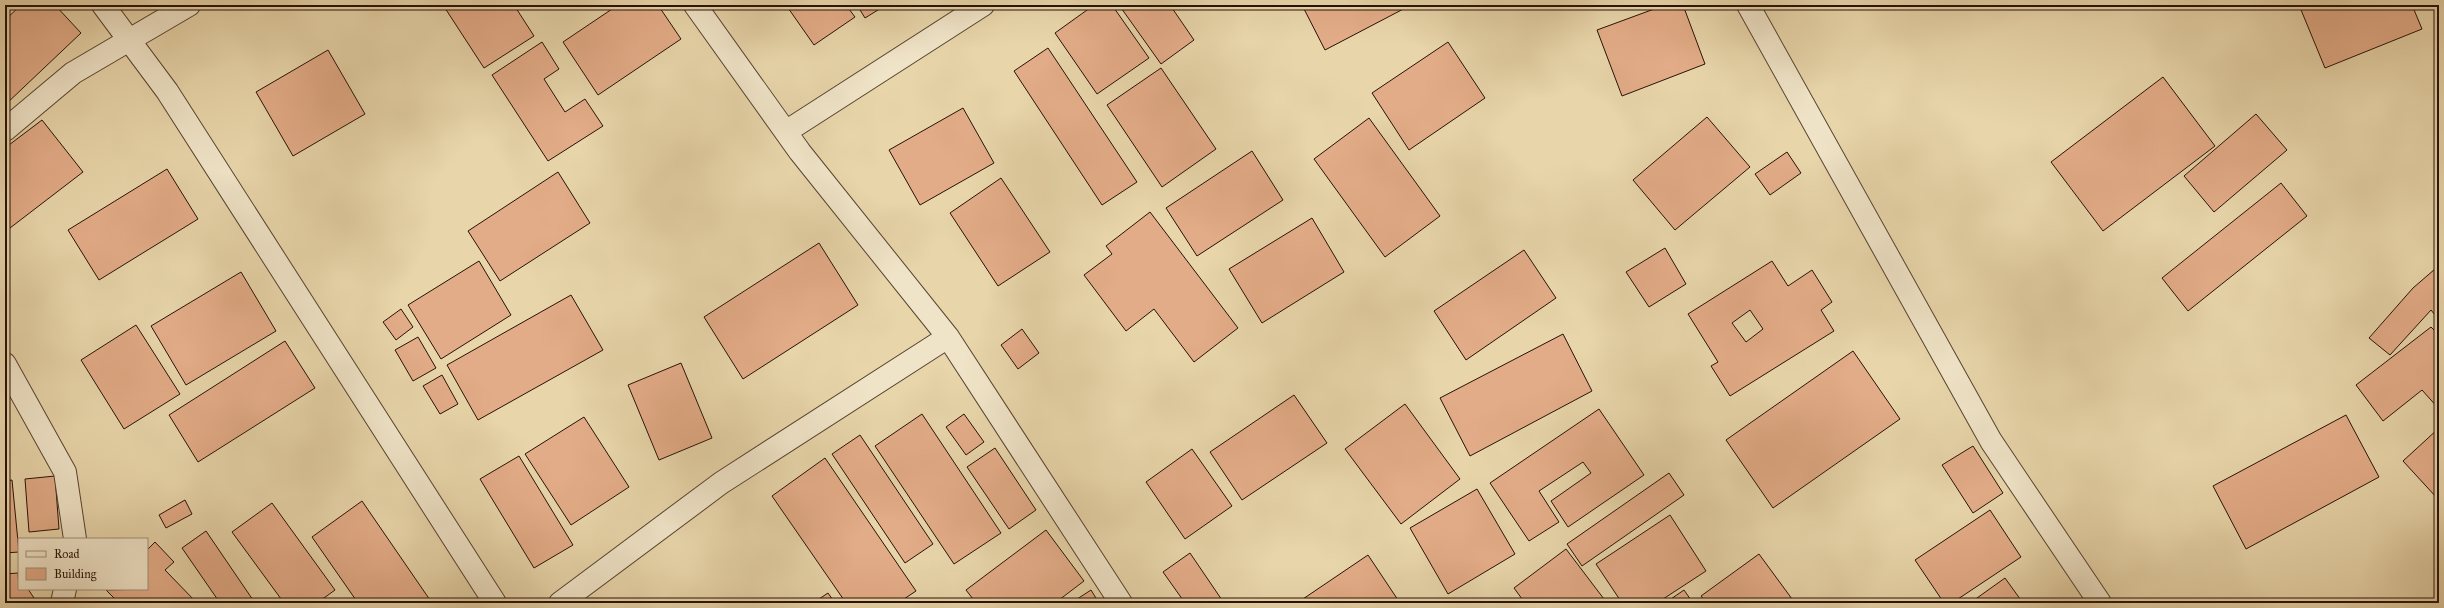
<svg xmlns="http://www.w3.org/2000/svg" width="2444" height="608" viewBox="0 0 2444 608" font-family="'IM FELL Great Primer',serif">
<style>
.building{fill:#e3ac88;stroke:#271206;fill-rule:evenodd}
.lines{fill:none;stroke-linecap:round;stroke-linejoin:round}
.street-casing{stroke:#57432f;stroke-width:24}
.street{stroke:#f0e4c8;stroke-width:22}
</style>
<rect width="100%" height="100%" fill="#e8d5aa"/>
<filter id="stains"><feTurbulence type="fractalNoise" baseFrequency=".005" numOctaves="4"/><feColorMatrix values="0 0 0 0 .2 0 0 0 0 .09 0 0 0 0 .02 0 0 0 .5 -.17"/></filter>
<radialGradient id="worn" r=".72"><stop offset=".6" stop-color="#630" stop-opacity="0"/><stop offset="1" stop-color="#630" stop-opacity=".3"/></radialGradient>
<!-- building -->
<path class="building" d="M21,5H55L81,33L5,105V20Z
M443,5H514L534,36L484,68Z
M618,5H658L681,39L598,95L563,42Z
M786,5H846L855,17L814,45Z
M857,5H886L865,18Z
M1094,5H1112L1149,58L1097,94L1055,33Z
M1119,5H1170L1194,40L1161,64Z
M1302,5H1411L1325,50Z
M1665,5H1683L1705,64L1622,96L1597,30Z
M2299,5H2412L2422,29L2325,68Z
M542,42L559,69L544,79L565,112L585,99L603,126L548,161L492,75Z
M1448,42L1485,98L1409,150L1372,93Z
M1048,48L1137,182L1102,205L1014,71Z
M328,50L365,114L293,156L256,92Z
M1161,68L1216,149L1162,187L1107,105Z
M2163,77L2215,146L2103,231L2051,162Z
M963,108L994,163L920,205L889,150Z
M2256,114L2287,150L2214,212L2184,176Z
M1707,117L1750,167L1675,230L1633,180Z
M1369,118L1440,216L1385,257L1314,159Z
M42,120L83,172L10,228L5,222V148Z
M1252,151L1283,200L1197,256L1166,208Z
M1787,152L1801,173L1770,195L1755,174Z
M167,169L198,219L99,280L68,230Z
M558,172L590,223L500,281L468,231Z
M1001,178L1050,252L998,286L950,213Z
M2281,183L2307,216L2188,311L2162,278Z
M1150,212L1238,328L1194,362L1154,309L1126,331L1084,275L1112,254L1106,246Z
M1312,218L1344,272L1262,323L1229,269Z
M819,243L858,305L743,379L704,317Z
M1665,248L1686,284L1649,307L1626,272Z
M1524,250L1556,298L1466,360L1434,311Z
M479,261L511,315L441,359L408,305Z
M1772,261L1788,286L1812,270L1832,302L1821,310L1834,331L1730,396L1711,366L1718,362L1688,314ZM1750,310L1763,329L1746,342L1732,323Z
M2435,269L2439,274V320L2431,310L2390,355L2369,338L2413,288Z
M241,272L276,331L186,385L151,326Z
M571,295L603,350L478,420L447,365Z
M401,309L413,327L396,340L383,322Z
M136,325L180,394L124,429L81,360Z
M2431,327L2439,335V409L2422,390L2383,421L2356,385Z
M1022,329L1039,353L1018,369L1001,345Z
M1563,334L1592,391L1470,456L1440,398Z
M418,337L436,368L413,381L395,350Z
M285,341L315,388L198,462L169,415Z
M1853,351L1900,419L1773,508L1726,440Z
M681,363L712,438L659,460L628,385Z
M442,375L458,404L440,414L423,386Z
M1294,395L1327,443L1242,500L1210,452Z
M1405,404L1460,479L1401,524L1345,449Z
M1599,409L1644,475L1568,527L1551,501L1591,473L1583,462L1539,491L1559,522L1529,541L1490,483Z
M922,414L1001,533L954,564L875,446Z
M964,414L984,442L966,455L946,427Z
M2346,415L2379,477L2246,549L2213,486Z
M584,417L629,487L571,525L525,454Z
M2439,428V496L2437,498L2403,461Z
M860,435L933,544L905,563L832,454Z
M1973,446L2003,493L1973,513L1942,465Z
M995,448L1036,510L1009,529L967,467Z
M1192,449L1232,506L1185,539L1146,482Z
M519,456L573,545L534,568L480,479Z
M825,458L916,591L898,603H846L772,496Z
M1669,473L1684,495L1582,566L1567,544Z
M55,476L59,529L29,532L25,479Z
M12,480L19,552L5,553V481Z
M1477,489L1515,554L1448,594L1410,528Z
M185,500L192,514L166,528L159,515Z
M362,501L430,600L426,603H358L312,537Z
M272,503L335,590L317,603H284L232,532Z
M1990,510L2021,557L1952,603H1944L1915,560Z
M1670,515L1706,571L1657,603H1622L1596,564Z
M1046,530L1084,581L1055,603H976L966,590Z
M206,531L255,603H220L182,548Z
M155,542L174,562L165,570L197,603H147L145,601L142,603H119L106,590L147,589V550Z
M1566,549L1607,603H1525L1514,588Z
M1190,553L1224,603H1185L1163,572Z
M1759,554L1795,603H1707L1701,596Z
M1368,555L1400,603H1297Z
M18,573L19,589H28L34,598L31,603H5V574Z
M2005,578L2023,603H1970Z
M1091,590L1099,603H1071Z
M1684,590L1693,603H1665Z
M828,593L835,603H813Z"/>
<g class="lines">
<!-- street casing -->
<g class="street-casing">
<path id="street" d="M103,5L167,91L495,603
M695,5L800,152L948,337L1121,603
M1748,5L1991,441L2100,603
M5,130L73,73L189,5
M787,131L983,5
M5,364L65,472L75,539
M62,603L65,589
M560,603L721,483L948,337"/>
</g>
<!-- street -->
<use href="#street" class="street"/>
</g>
<!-- margin -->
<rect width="2444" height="608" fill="none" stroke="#e8d5aa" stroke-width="20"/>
<rect x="6" y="6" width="2432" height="596" fill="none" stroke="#271206" stroke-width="2"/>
<rect x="10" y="10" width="2424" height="588" fill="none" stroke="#271206"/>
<!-- legend -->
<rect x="18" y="538" width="130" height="52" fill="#f0e4c8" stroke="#a0907a"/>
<rect x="26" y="551" width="20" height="6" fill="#f0e4c8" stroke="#a0907a"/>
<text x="54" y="558" font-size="12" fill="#271206">Road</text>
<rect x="26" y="568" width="20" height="12" fill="#e3ac88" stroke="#a0907a"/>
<text x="54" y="578" font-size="12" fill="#271206">Building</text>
<rect width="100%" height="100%" filter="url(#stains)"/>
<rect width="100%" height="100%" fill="url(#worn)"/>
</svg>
